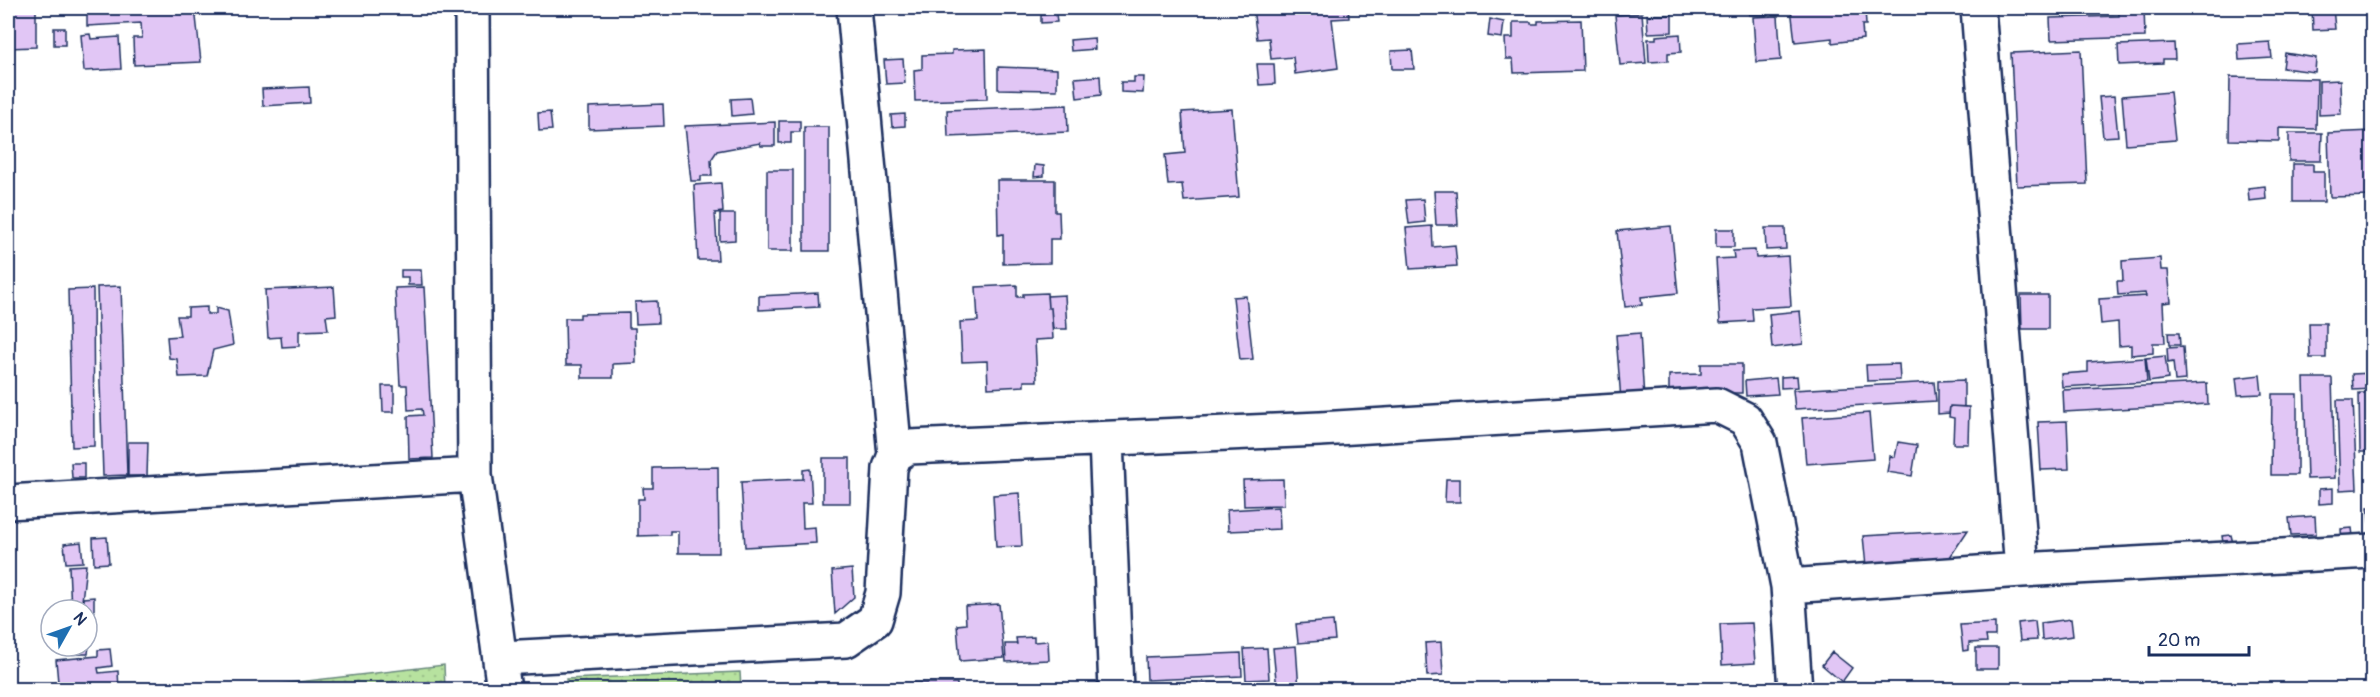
<svg xmlns="http://www.w3.org/2000/svg" width="2380" height="697" viewBox="0 0 2380 697" font-family="Pangolin,sans-serif">
<style>
.grass{fill:url(#grass-dots);stroke:#69887e;stroke-width:1.5}
.building{fill:#e1c6f5;stroke:#1b2f5e;stroke-width:1.5}
.lines{fill:none;stroke-linecap:round;stroke-linejoin:round}
.minor-casing{stroke:#1b2f5e;stroke-width:38}
.minor{stroke:#fff;stroke-width:33}
</style>
<defs>
<pattern id="grass-dots" width="8" height="8" patternUnits="userSpaceOnUse" patternTransform="scale(1.5)"><rect width="8" height="8" fill="#b7e29f"/><path d="M2 2h.1M6 6h.1" fill="none" stroke="#9dc28b" stroke-width="1.8" stroke-linecap="round"/></pattern>
</defs>
<rect width="100%" height="100%" fill="#fff"/>
<filter id="ink" filterUnits="userSpaceOnUse"><feTurbulence type="fractalNoise" baseFrequency=".0167" numOctaves="2"/><feDisplacementMap in="SourceGraphic" scale="12" xChannelSelector="R" yChannelSelector="G"/><feConvolveMatrix kernelMatrix="1 2 1 2 8 2 1 2 1" color-interpolation-filters="sRGB"/></filter>
<g filter="url(#ink)">
<!-- grass -->
<path class="grass" d="M444,665L445,689H238Z
M740,672L741,689H567L566,679Z"/>
<!-- building -->
<path class="building" d="M8,8H36V47L8,48Z
M80,8H195L201,62L134,65L133,38H142L141,23L87,26V11H80Z
M1253,8H1348L1349,18L1332,19L1338,68L1295,74L1293,57L1271,59L1269,38L1257,39Z
M1748,8H1765L1766,15H1749Z
M1769,8H1783V11L1769,12Z
M1791,8H1865L1866,25H1862L1863,39L1832,43V38L1795,42Z
M2065,8H2088V14H2065Z
M2094,8H2113V13H2094Z
M2119,8H2144L2145,37L2051,40L2050,18L2119,16Z
M2312,8H2333L2335,29L2313,30Z
M1642,13L1646,63L1620,65L1615,15Z
M1056,14L1057,22L1041,23V15Z
M1647,15H1672V32L1648,33Z
M1778,16L1781,60L1756,62L1753,17Z
M1490,19L1504,22L1502,38L1488,36Z
M1581,20L1583,71L1514,73L1513,59H1506L1505,38H1513V22H1531V24H1538V21Z
M54,28H65V45H54Z
M90,34L91,39L119,37L121,69L84,71L81,35Z
M1680,34L1681,52L1668,53V61L1649,62L1648,39H1656V36Z
M1094,38L1095,49L1071,51L1070,40Z
M2270,42L2272,58L2239,60L2238,44Z
M2174,43L2175,59H2163V63L2119,65L2118,45Z
M986,49L987,99L915,101L914,70L922,69V55L952,54V50Z
M1412,50L1414,69H1392L1391,51Z
M2081,50L2087,184L2017,186L2011,53Z
M2285,53L2316,58L2315,72L2283,68Z
M903,59L905,83L886,84L884,60Z
M1257,64H1274L1275,84L1259,85Z
M998,67L1057,69V90L998,89Z
M1100,76L1101,95L1077,98L1075,78Z
M1134,77H1144L1143,93L1121,92V82H1134Z
M2230,77L2317,79L2316,129L2279,128V141L2229,140Z
M2340,80L2341,114L2319,115V81Z
M309,87L310,103L263,106L262,89Z
M2170,92L2175,140L2126,144L2122,96Z
M2114,96L2118,136L2103,137L2099,97Z
M750,98L752,114L732,116L731,99Z
M663,104L664,126L589,129V107Z
M1067,105L1068,132L948,137L947,110Z
M1232,109L1239,197L1184,201L1182,184L1168,185L1165,155L1185,153L1182,112Z
M550,112L552,130L539,131L538,113Z
M905,114V126L892,127L891,115Z
M779,121H800V132H791V143H779Z
M775,122V146H761L760,143L717,151L711,160L712,176H701V181H691L685,126Z
M804,127H829V251H804Z
M2372,131V196L2330,197L2328,133Z
M2289,133H2322L2321,161H2289Z
M2293,164H2313V172H2324V202H2293Z
M1035,165L1044,166V176L1034,177Z
M767,170H793V251H767Z
M997,180H1055V212H1059L1060,239H1050V263L1003,264V234L998,235Z
M721,183L723,212L715,213L718,260H698L694,185Z
M2265,186L2266,199L2249,201L2248,188Z
M1434,191H1456L1458,225H1436Z
M1423,199L1425,222L1409,224L1406,200Z
M720,214H735V240L720,241Z
M1432,226L1433,247L1455,245L1457,266L1410,269L1406,228Z
M1671,226L1678,293L1641,297L1642,305L1625,307L1617,231Z
M1765,228H1785L1786,249L1766,250Z
M1716,229H1734V247H1716Z
M1755,250L1756,258L1788,256L1791,306L1752,308L1753,321L1720,323L1716,259L1734,258L1733,251Z
M2160,258L2161,270H2168L2171,302L2163,303L2165,343H2153V353L2131,355V345L2119,346L2118,322L2101,324L2099,299L2146,296L2145,293L2118,295L2117,281H2123L2122,261Z
M401,270H421L422,285H408V277H401Z
M1017,285V297H1023V294L1047,293L1048,308H1051L1053,339L1035,340L1037,381H1024V386L988,388L987,361L962,362L960,322L978,321L976,287Z
M121,286L127,475L103,476L97,287Z
M334,287L336,315L326,316L328,330L299,331V346L282,347L281,337L268,338L265,290Z
M424,287L433,458L409,459L408,416L423,415L422,409L408,410L407,385H400L395,288Z
M93,289L94,446L72,447L68,290Z
M818,293L819,307L759,310V296Z
M1065,295L1067,329H1053L1051,308H1048L1047,296Z
M2021,295H2048V329H2022Z
M1246,296L1253,359L1240,360L1233,297Z
M657,301L658,323L636,324L635,302Z
M207,307V314H216V308L228,311L233,345L213,350L207,376L179,377L177,359L169,358L167,337L180,336L177,316H188V308Z
M1800,311L1803,344L1772,348L1769,314Z
M629,313V328H635L636,363L613,364V378H582V365H566L565,318H580V314Z
M2309,323H2326V358H2310Z
M1640,333L1644,399L1621,400L1616,335Z
M2168,333H2179L2180,345H2169Z
M2183,347L2185,380L2175,381L2173,362L2168,363L2167,348Z
M2165,356L2168,379L2149,382L2146,358Z
M2145,358L2147,382L2062,387L2061,374L2088,372V362Z
M1701,364H1742V393H1669V375L1701,374Z
M1899,364L1900,380L1867,381L1866,365Z
M2372,373V389L2353,390L2352,374Z
M2260,375L2262,394L2238,395L2236,378Z
M1797,376L1798,387L1781,388V377Z
M1776,378L1778,394L1746,396L1745,381Z
M2304,378H2332L2335,478L2307,479Z
M1964,380V407L1950,406L1949,413L1938,414V381Z
M1934,382L1936,401L1795,409L1793,390Z
M2207,383L2208,404L2064,412L2063,390Z
M382,386H394V412H383Z
M2359,393H2372V452H2360Z
M2272,394H2297V475H2271Z
M2337,400H2353L2357,489L2340,490Z
M1950,406L1969,407L1968,444H1953L1954,418L1949,417Z
M1869,413L1873,459L1806,464L1802,418Z
M2067,421L2069,469L2041,470L2038,422Z
M128,442H148L147,476H128Z
M1898,442L1917,445L1912,476L1887,472L1890,456L1895,457Z
M823,458H850V503H823Z
M71,463H84V478H72Z
M718,467L719,553H678V531H670V535L638,536V499H644L643,488H653V468Z
M810,469L812,503H802L803,528L815,527L816,543L745,547L741,482L803,479V470Z
M1283,479L1284,505L1244,506L1243,480Z
M1446,479H1460V502H1445Z
M2333,488V503L2319,504V489Z
M1019,493L1022,546L996,547L993,495Z
M1279,507L1280,529L1228,531L1227,510Z
M2368,507H2372V547Z
M2315,516L2316,534L2291,535L2289,518Z
M2352,528L2354,544L2342,545L2341,529Z
M1968,530L1948,560L1866,566L1863,536Z
M2231,535L2234,547L2224,549L2222,536Z
M107,537L109,563L94,564L93,538Z
M81,542L83,562L66,563L64,544Z
M86,565L81,610H71L69,566Z
M852,569L854,597L835,614L832,571Z
M94,597V611L83,610V598Z
M999,604L1004,658L960,661L957,625L966,624L965,606Z
M2071,619L2073,636L2042,640L2041,623Z
M1333,621L1335,640L1298,643L1296,624Z
M2035,621L2037,640L2020,641L2018,623Z
M1752,623L1755,663L1722,665L1720,624Z
M1995,623V636H1986L1987,642L1969,643V650L1963,651L1960,625Z
M1034,637V642L1048,641L1049,660L1006,662L1005,644H1017L1016,638Z
M1441,642L1443,675L1427,676L1425,643Z
M89,645L88,654H72L71,650L81,651L82,646Z
M1296,646L1299,690H1277L1273,648Z
M1267,648L1269,679L1246,680L1244,649Z
M1976,648H1998V669H1976Z
M110,649L112,666L98,668L99,673L118,671L119,690H53L52,683L58,682L56,660L98,656V650Z
M1832,652L1852,668L1842,682L1822,665Z
M1241,653L1242,676L1147,680L1146,657Z
M1144,682L1145,690H1133L1132,683Z
M1268,682V690H1150L1149,685Z
M893,683H920L921,690H893Z
M920,683H957V690H921Z"/>
<g class="lines">
<!-- minor casing -->
<g class="minor-casing">
<path id="minor" d="M472,8L475,475
M854,8L895,455
M1106,440L1116,690
M8,502L475,475L504,690
M2022,570L2372,551
M1788,586L1795,690
M500,658L846,640L875,620L883,593L890,468L895,455L909,447L1320,429L1717,405L1745,419L1760,443L1788,586L2022,570L1978,8"/>
</g>
<!-- minor -->
<use href="#minor" class="minor"/>
</g>
</g>
<!-- margin -->
<rect width="2380" height="697" fill="none" stroke="#fff" stroke-width="30"/>
<rect x="15" y="15" width="2350" height="667" fill="none" stroke="#1b2f5e" stroke-width="2" filter="url(#ink)"/>
<!-- north arrow -->
<g transform="translate(69 628) rotate(50)"><circle r="28" fill="#ffffff" stroke="#a4acbf" stroke-width="1.5"/>
<path d="M0-4.5L10 22L0 15L-10 22Z" fill="#1f6fb2"/>
<text y="-9" font-size="16" font-weight="bold" text-anchor="middle" fill="#1b2f5e">N</text>
</g>
<!-- scale -->
<path d="M2149 646v9h100v-9" fill="none" stroke="#1b2f5e" stroke-width="3"/>
<text x="2158" y="646" font-size="18" fill="#1b2f5e" stroke="#ffffff" stroke-width="4.5" paint-order="stroke">20 m</text>
</svg>
